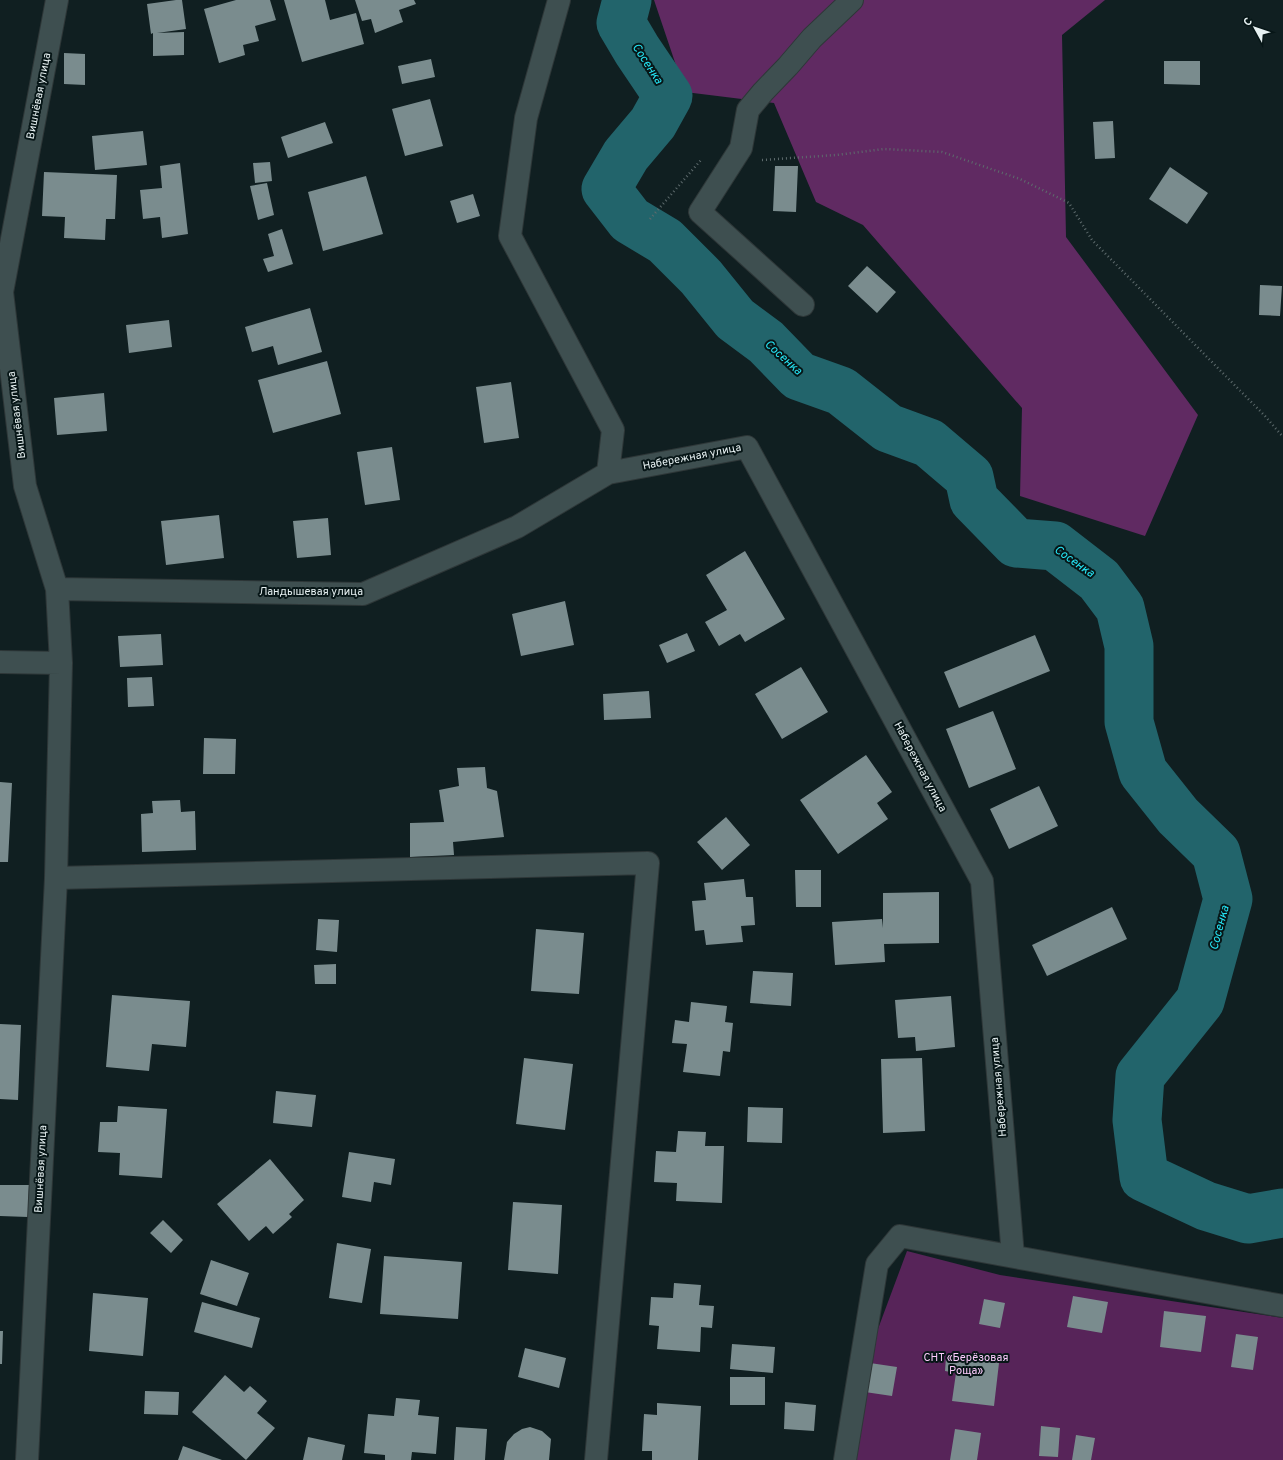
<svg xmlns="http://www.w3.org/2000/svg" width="1283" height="1460" viewBox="0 0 1283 1460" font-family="Overpass,sans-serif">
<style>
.green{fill:#572459}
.forest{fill:#602a62}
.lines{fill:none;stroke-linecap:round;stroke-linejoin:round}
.river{stroke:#22646b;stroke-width:49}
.building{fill:#7a8c8e}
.minor-casing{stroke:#2e3738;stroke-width:24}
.path{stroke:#5e6b6d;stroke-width:2.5;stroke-dasharray:1 3;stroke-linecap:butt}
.minor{stroke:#3e4f50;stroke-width:22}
.labels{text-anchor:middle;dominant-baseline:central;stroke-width:4;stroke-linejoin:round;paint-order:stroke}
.street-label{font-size:11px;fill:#e7f1f2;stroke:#071617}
.park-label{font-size:11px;fill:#fccbfc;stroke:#071617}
.water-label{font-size:12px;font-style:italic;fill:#25e7f7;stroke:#071617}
</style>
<rect width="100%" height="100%" fill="#101f21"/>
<!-- green -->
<path class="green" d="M907,1251L1000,1275L1283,1318V1460H850L869,1353Z"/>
<!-- forest -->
<path class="forest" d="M654,0H1105L1062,35L1066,237L1198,415L1145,536L1020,496L1022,408L863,225L816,202L774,103L685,92Z"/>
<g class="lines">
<!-- river -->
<path class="river" d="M627,0L621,23L637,50L668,96L653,123L626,155L606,189L630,220L665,241L701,277L735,319L766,342L799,376L841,391L888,428L929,443L969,477L974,500L1016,543L1055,546L1099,580L1120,608L1129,646V722L1143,772L1178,816L1216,853L1228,899L1200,1001L1140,1076L1137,1120L1144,1177L1206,1206L1248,1219L1283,1213"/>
</g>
<!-- building -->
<path class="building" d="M176,0H182L186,29L157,33L184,32V55L153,56V33L151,34L147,4Z
M236,0H270L276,20L255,26L259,41L243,45L245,55L219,63L204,9Z
M284,0H325L330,20L356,13L364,44L302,62Z
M355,0H414L416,4L399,10L403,22L375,33L371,19L362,21Z
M64,53L85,54V85L64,84Z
M431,59L435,77L402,84L398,66Z
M1164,61H1200V85L1164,84Z
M430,99L443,146L405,156L392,109Z
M1113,121L1115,158L1095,159L1093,122Z
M325,122L333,143L288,158L281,137Z
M143,131L147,165L95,170L92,136Z
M270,162L272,181L255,183L253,163Z
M180,163L188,234L162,238L160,217L143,219L140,190L162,188L160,166Z
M775,166H798L796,212L773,211Z
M1170,167L1208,193L1187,224L1149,199Z
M44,172L117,175L115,219H106L105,240L64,238L65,217L42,216Z
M366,176L383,234L323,251L308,192Z
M267,183L274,215L258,220L250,186Z
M473,194L480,216L457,223L450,201Z
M282,229L293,264L268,272L263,259L274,256L268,234Z
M867,266L896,292L877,313L848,286Z
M1260,285L1282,286L1280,316L1259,315Z
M310,308L322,352L278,365L273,346L252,352L245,327Z
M169,320L172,347L129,353L126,325Z
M327,361L341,414L273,433L258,380Z
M511,382L519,438L484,443L476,387Z
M104,393L107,431L57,435L54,398Z
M392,447L400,500L365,505L357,452Z
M219,515L224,558L166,565L161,521Z
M328,518L331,555L297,558L293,521Z
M745,551L785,619L745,642L740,634L719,646L705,622L727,610L706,575Z
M565,601L574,645L521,656L512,614Z
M687,633L695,651L667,663L659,645Z
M161,634L163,665L120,667L118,636Z
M1035,635L1050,671L959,708L944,672Z
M801,667L828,712L782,739L755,694Z
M152,677L154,706L128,707L127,678Z
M649,691L651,718L604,720L603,694Z
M993,711L1016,769L969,788L946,729Z
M204,738L236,739L235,774H203Z
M866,755L892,792L877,803L888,819L838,854L800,800Z
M485,767L487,788L497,791L504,837L453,842L454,855L410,857V823L444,822L439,790L459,786L457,768Z
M0,782L12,783L8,862H0Z
M1039,786L1058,826L1009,849L990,809Z
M180,800L181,812L195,811L196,850L142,852L141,814L153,813L152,801Z
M726,817L750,845L722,870L697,842Z
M795,870H821V907H796Z
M744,879L746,897H753L755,925L741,926L743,942L706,945L704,930L695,931L692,901L706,900L704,883Z
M939,892V943L884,944L885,962L835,965L832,922L882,919L883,928V893Z
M1112,907L1127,939L1047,976L1032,945Z
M318,919L339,920L337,952L316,950Z
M536,929L584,933L579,994L531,991Z
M336,964V984H315L314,965Z
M753,971L793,973L791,1006L750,1003Z
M112,995L190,1001L186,1047L152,1044L149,1071L106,1067Z
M951,996L955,1047L916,1051L915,1037L898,1038L895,1000Z
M691,1002L727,1006L725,1022L733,1023L730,1052L723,1051L720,1076L683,1072L687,1044L672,1043L675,1020L689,1022Z
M0,1024L21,1025L18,1100L0,1099Z
M524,1058L573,1064L565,1130L516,1124Z
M922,1058L925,1131L883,1133L881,1059Z
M276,1091L316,1095L312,1127L273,1123Z
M118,1106L167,1109L162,1178L119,1175L120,1153L98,1152L100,1122H117Z
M748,1107L783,1108L782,1143L747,1142Z
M678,1131L706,1132L705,1146H724L722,1203L676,1201L677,1183L654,1182L656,1151L676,1152Z
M349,1152L395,1159L391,1185L374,1182L371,1202L342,1197Z
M270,1159L304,1200L289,1214L292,1217L273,1234L266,1226L249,1241L217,1204Z
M0,1185H29L28,1217L0,1216Z
M513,1202L562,1205L558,1274L508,1270Z
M163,1220L183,1240L171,1253L150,1233Z
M337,1243L371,1249L362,1303L329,1298Z
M384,1256L462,1262L458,1319L380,1314Z
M211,1260L249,1273L237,1306L200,1294Z
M674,1283L701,1285L699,1305L714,1306L712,1328L701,1327L700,1352L657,1349L659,1326L649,1325L651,1297L673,1298Z
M93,1293L148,1298L143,1356L89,1351Z
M1073,1296L1108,1302L1102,1333L1067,1327Z
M984,1299L1005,1303L1000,1328L979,1324Z
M202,1302L260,1318L252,1348L194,1332Z
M1164,1311L1206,1316L1201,1352L1160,1347Z
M0,1331H3L2,1364H0Z
M1236,1334L1258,1337L1253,1370L1231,1367Z
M732,1344L775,1347L773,1373L730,1369Z
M525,1348L566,1358L559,1388L518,1377Z
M946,1357L999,1363L994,1406L952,1401L956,1373L945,1371Z
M870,1363L897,1367L892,1396L865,1392Z
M225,1375L244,1392L250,1386L267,1401L257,1413L275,1428L246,1460L192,1412Z
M730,1377H765V1405H730Z
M145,1391L179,1392L178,1415L144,1414Z
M396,1398L420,1400L418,1415L439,1417L436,1454L412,1452L411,1460H385V1455L364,1453L368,1414L394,1416Z
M785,1402L816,1405L814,1431L784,1429Z
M657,1403L701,1406L698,1460H652V1451H642L644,1414L657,1415Z
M1041,1426L1060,1428L1058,1457L1039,1456Z
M456,1427L487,1429L485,1460H454Z
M530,1427L542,1431L551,1439L549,1460H504L507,1442L514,1434L522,1429Z
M955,1429L981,1433L977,1460H950Z
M1076,1435L1095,1438L1091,1460H1072Z
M308,1437L345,1445L342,1460H303Z
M183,1446L222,1460H178Z"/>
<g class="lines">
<!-- minor casing -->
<g class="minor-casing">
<path id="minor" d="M559,0L526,118L510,236L613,430L608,473
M803,305L700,212L741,148L748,110L763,92L788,66L812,38L852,0
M57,589L363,594L517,527L608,473L747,447L982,881L1013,1256
M0,662L61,663
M56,878L648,863L596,1460
M27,1460L56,878L61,663L57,589L25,486L2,292L57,0
M845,1460L877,1264L900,1236L1283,1306"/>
</g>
<!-- path -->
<path class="path" d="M762,160L836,155L884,149L942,152L1020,179L1069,203L1092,240L1265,416L1283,437
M650,219L701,160"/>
<!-- minor -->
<use href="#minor" class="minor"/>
</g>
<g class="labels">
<!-- street labels -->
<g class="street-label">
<text transform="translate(39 96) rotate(-79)">Вишнёвая улица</text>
<text transform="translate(17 415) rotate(-97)">Вишнёвая улица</text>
<text transform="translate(692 457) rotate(-11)">Набережная улица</text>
<text x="311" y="592">Ландышевая улица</text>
<text transform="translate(920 767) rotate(62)">Набережная улица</text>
<text transform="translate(999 1087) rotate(-95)">Набережная улица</text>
<text transform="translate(41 1169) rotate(-87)">Вишнёвая улица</text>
</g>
<!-- park labels -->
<g class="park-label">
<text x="966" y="1358">СНТ «Берёзовая<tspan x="966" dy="13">Роща»</tspan></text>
</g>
<!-- water labels -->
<g class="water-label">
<text transform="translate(647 64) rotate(57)">Сосенка</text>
<text transform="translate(783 358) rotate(42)">Сосенка</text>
<text transform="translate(1074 562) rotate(35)">Сосенка</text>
<text transform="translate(1220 928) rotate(-75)">Сосенка</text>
</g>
</g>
<!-- north arrow -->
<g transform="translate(1255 28) rotate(310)" stroke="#071617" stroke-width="3" paint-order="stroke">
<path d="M0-3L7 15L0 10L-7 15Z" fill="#e7f1f2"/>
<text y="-6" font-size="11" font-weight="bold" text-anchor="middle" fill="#e7f1f2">С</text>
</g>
</svg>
